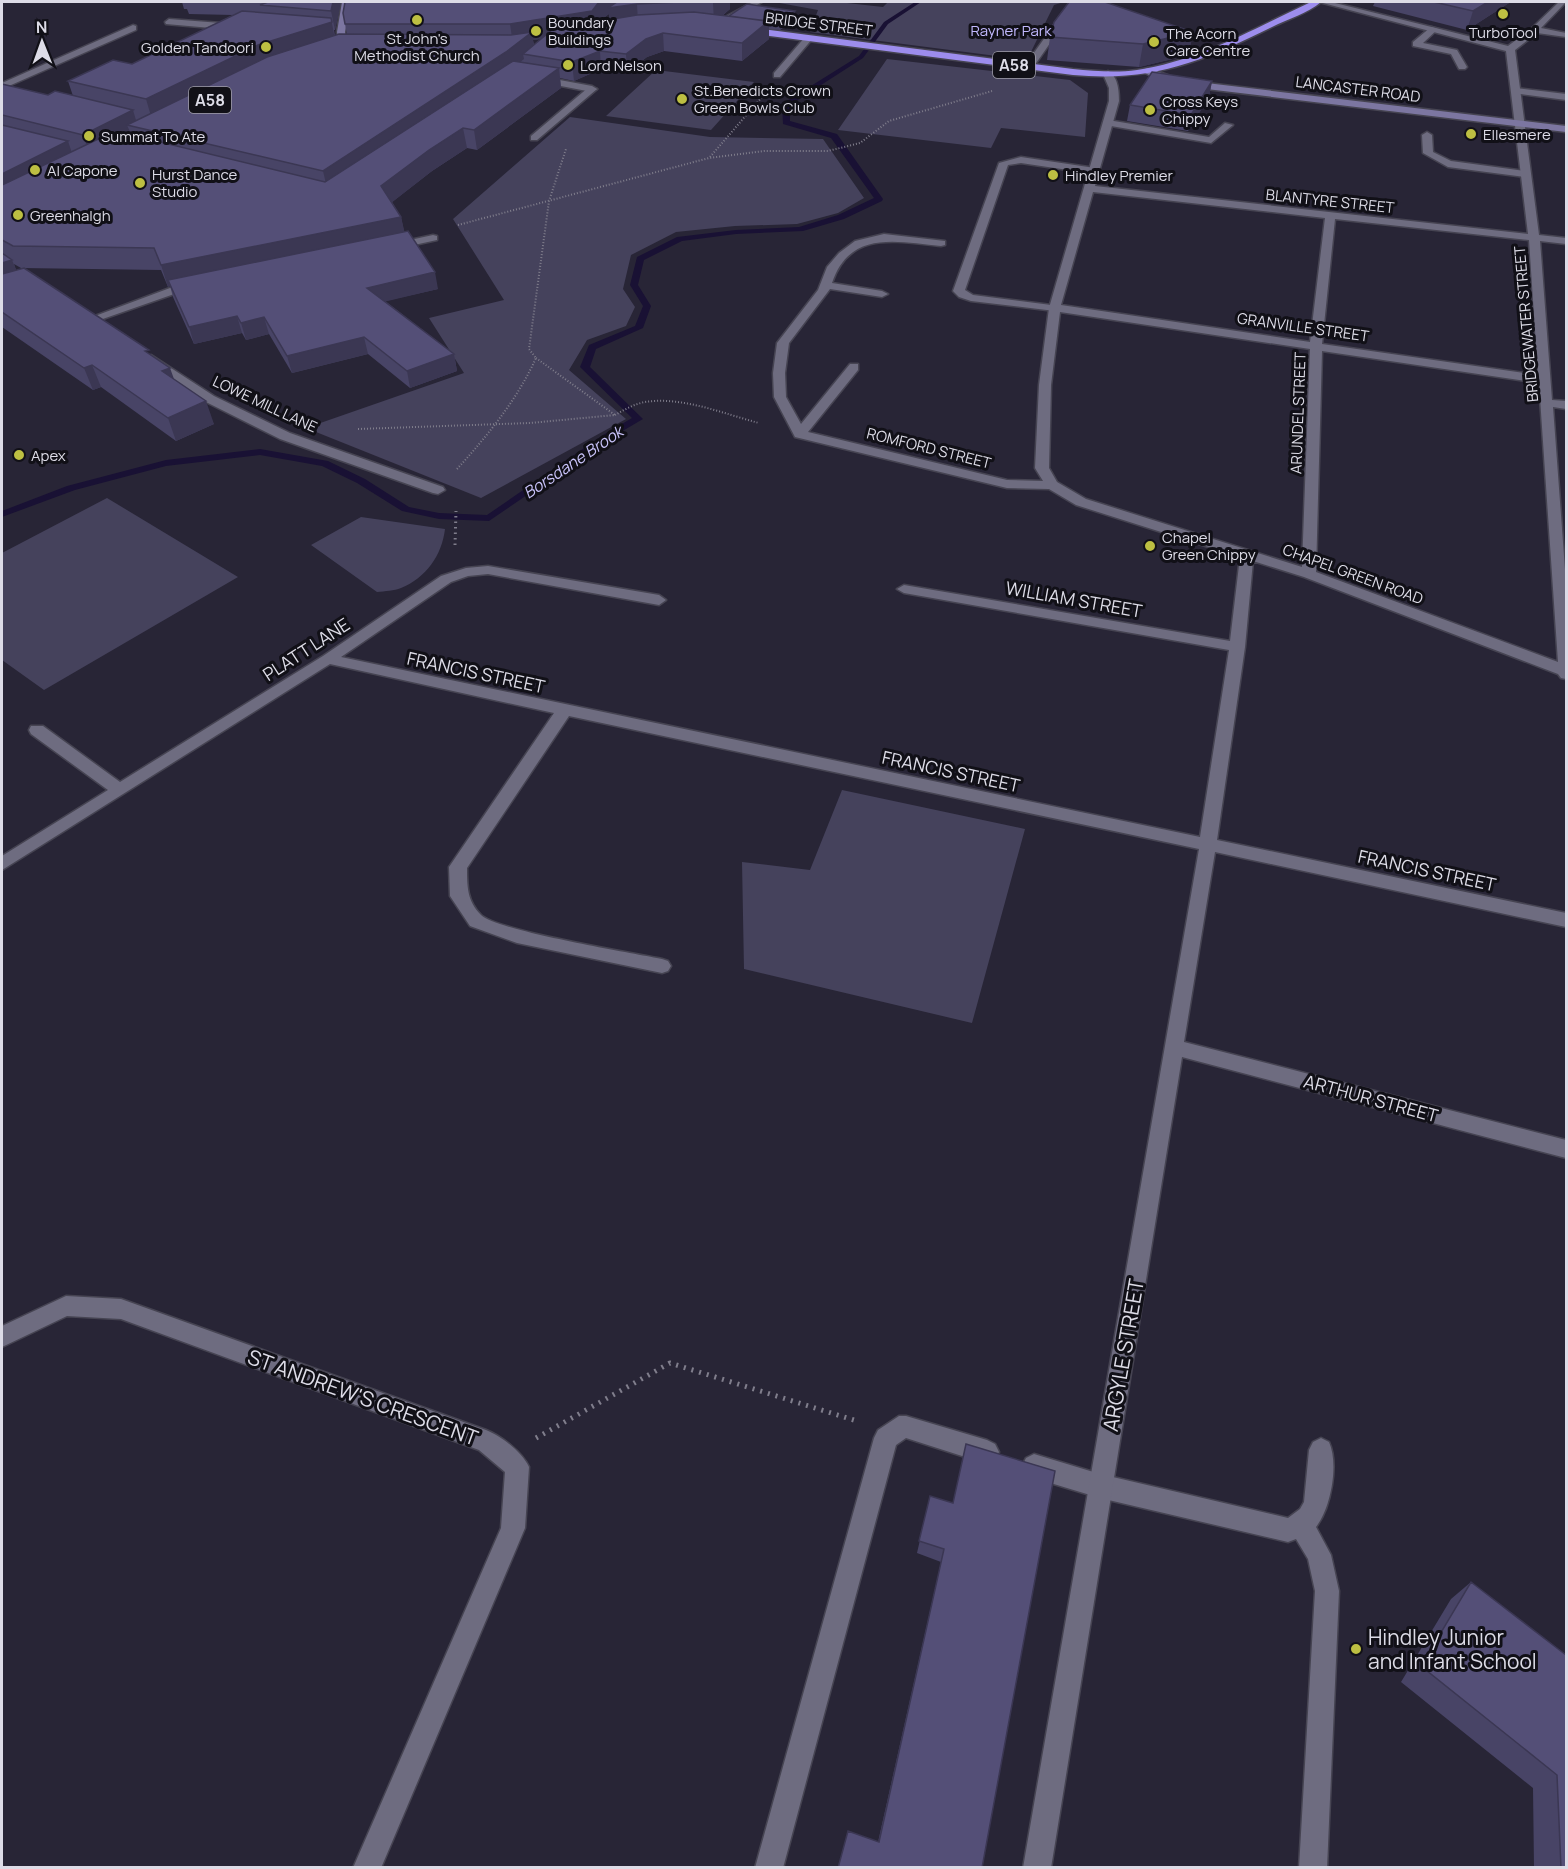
<svg xmlns="http://www.w3.org/2000/svg" width="1568" height="1869" viewBox="0 0 1568 1869" font-family="Manrope,sans-serif">
<style>
.green{fill:#45425c}
.lines{fill:none;stroke-linecap:round;stroke-linejoin:round}
.stream{fill:#191134;fill-rule:evenodd}
.lane-casing{stroke:#464452;stroke-width:3}
.street-casing{stroke:#464452;stroke-width:3}
.secondary-casing{stroke:#464452;stroke-width:3}
.highway-casing{stroke:#464452;stroke-width:3}
.path-far2{stroke:#807e8c;stroke-width:2;stroke-dasharray:1 2;stroke-linecap:butt}
.path-far1{stroke:#807e8c;stroke-width:3;stroke-dasharray:1.5 4;stroke-linecap:butt}
.path{stroke:#807e8c;stroke-width:5;stroke-dasharray:2 6;stroke-linecap:butt}
.lane{fill:#6e6c80;fill-rule:evenodd}
.street{fill:#6e6c80;fill-rule:evenodd}
.secondary{fill:#7c76a1;fill-rule:evenodd}
.highway{fill:#9d8ded;fill-rule:evenodd}
.wall{fill:#484466;fill-rule:evenodd}
.shaded-wall{fill:#3b3753}
.building{fill:#544f77;stroke:#3b3753;stroke-width:1.5}
.poi-dot{fill:#bdbf42;stroke:#111017;stroke-width:2}
.labels{text-anchor:middle;dominant-baseline:central;stroke-width:6;stroke-linejoin:round;paint-order:stroke}
.far-poi-label{font-size:15px;fill:#dddce7;stroke:#111017;text-anchor:start}
.far-street-label{font-size:15px;fill:#dddce7;stroke:#111017}
.far-park-label{font-size:15px;fill:#c1b8fd;stroke:#111017}
.shield{fill:#111017;stroke:#a09fa9;stroke-width:1.5}
.shield-label{font-size:16px;font-weight:bold;fill:#dddce7}
.far-water-label{font-size:16px;font-style:italic;fill:#cac4fb;stroke:#111017}
.street-label{font-size:18px;fill:#dddce7;stroke:#111017}
.near-street-label{font-size:21px;fill:#dddce7;stroke:#111017}
.near-poi-label{font-size:21px;fill:#dddce7;stroke:#111017;text-anchor:start}
</style>
<rect width="100%" height="100%" fill="#282536"/>
<!-- green -->
<path class="green" d="M774,2H838L883,7L888,2H1064L1054,5L1027,60L810,32L818,10Z
M887,59L1070,80L1088,93L1085,137L1001,128L991,148L838,130Z
M656,70L754,82L711,130L606,116Z
M570,117L710,137L823,139L864,198L838,213L797,224L735,226L676,232L631,255L623,289L635,307L626,326L587,340L569,370L626,419L481,498L306,428L464,373L429,318L504,300L453,219Z
M107,498L238,577L44,690L2,660V553Z
M361,517L445,529C442,555 426,578 401,588C394,591 385,591 377,592L311,545Z
M842,790L1025,829L972,1023L744,969L742,862L810,870Z"/>
<g class="lines">
<!-- stream -->
<path class="stream" d="M915,2H921L888,24L863,58L790,105V121L837,134L883,199L882,201L844,219L803,231L736,234L682,241L644,260L638,285L651,306L643,328L596,349L590,367L643,419L609,439L489,521L439,519L402,511L357,483L322,466L260,455L166,466L75,490L2,517V511L67,486L166,460L260,449L328,461L365,479L409,507L439,513L487,515L603,435L632,418L580,367L589,345L635,326L643,306L630,285L637,257L677,237L736,230L799,227L838,215L874,198L831,138L783,124L782,104L859,56L884,22Z"/>
<!-- lane casing -->
<g class="lane-casing">
<path id="lane" d="M133,25L136,26V30L2,89V83Z
M1431,27L1438,29L1423,43L1457,50L1467,67L1465,69H1459L1451,54L1413,46V42Z
M589,87L597,89L537,140H531V136Z
M1516,88L1566,94V100L1513,93V89Z
M1108,120L1209,137L1225,123L1233,125L1211,143L1105,125L1103,123Z
M1427,132L1432,135L1433,152L1451,161L1525,171L1530,174L1525,177L1448,167L1423,153L1422,135Z
M1021,157L1095,168L1100,171L1095,174L1021,163L1008,165L965,290L973,295L1059,306L1061,308L1055,311L971,301L959,297L953,291L999,163Z
M899,1416H906L987,1440L995,1444L999,1452L995,1460L987,1464L906,1438L896,1445L783,1868H755L874,1438L878,1430Z
M1321,1438L1329,1442C1339,1464 1331,1508 1316,1527L1331,1555L1339,1591L1327,1868H1299L1315,1591L1308,1559L1296,1539L1288,1542L1100,1498L1034,1478L1026,1474L1022,1466L1026,1458L1034,1454L1100,1474L1288,1518L1300,1509L1304,1502L1309,1450L1313,1442Z"/>
</g>
<!-- street casing -->
<g class="street-casing">
<path id="street" d="M753,2H762L734,18L727,16Z
M1091,2H1101L1069,16L1032,69H1026L1024,67L1063,12Z
M1319,2H1331L1508,46L1532,28L1559,2H1566L1541,28L1566,33V37L1537,33L1515,50L1539,235L1566,238V244L1540,241L1552,400L1566,401V409L1553,407L1566,583V679L1561,678L1558,674L1304,577L1253,561L1245,647L1217,840L1566,913V927L1215,852L1184,1042L1566,1140V1158L1182,1057L1051,1868H1023L1199,849L569,716L467,868C467,886 467,901 481,915C498,931 632,953 662,959L668,961L671,966L668,971L662,973L517,943L470,926L450,896L449,867L554,713L330,664L2,870V856L108,790L31,734L29,730L31,726H43L120,782L323,656L441,576L466,568L488,566L659,595L666,600L659,605L488,574L468,576L451,582L341,657L1200,837L1229,650L904,593L897,589L904,585L1230,641L1240,557L1076,505L1049,489L1007,488L795,437L774,397L773,373L777,343L818,290L827,267L839,253L855,241L884,234L945,241V245L941,246C898,242 850,229 832,283L882,291L888,294L882,297L830,289L789,343L785,373L786,397L801,424L850,364H858V370L808,432L1007,480L1043,481L1035,468L1039,385L1049,308L1109,101V88L1103,74L1108,71C1118,76 1119,91 1119,101L1095,186L1528,234L1506,51ZM1093,192L1325,218L1310,342L1061,305ZM1335,219L1529,240L1538,375L1322,344ZM1060,312L1310,349L1302,567L1086,499L1057,482L1049,468L1051,385ZM1322,351L1539,383L1558,662L1316,572Z
M169,19L234,24L238,27L234,30L166,24L165,22Z
M806,36L813,38L780,77H774V73Z
M538,76L592,86L597,89L592,92L535,81V77Z
M433,235L437,236V240L391,250L386,247L387,245Z
M193,283L199,286L197,288L177,293L97,321L93,322L87,319L170,288Z
M151,355L214,396L290,433L443,487L445,490L438,494L433,493L280,439L206,402L147,362L145,359Z
M66,1296L121,1299L486,1430C501,1436 522,1452 529,1467L525,1528L381,1868H353L501,1528L505,1472L479,1450L121,1319L67,1316L2,1347V1326Z"/>
</g>
<!-- secondary casing -->
<g class="secondary-casing">
<path id="secondary" d="M342,2H350L345,32L347,48L343,51L339,48L337,32Z
M1148,68L1181,80L1566,126V132L1181,86L1161,81L1145,73V69Z"/>
</g>
<!-- highway casing -->
<g class="highway-casing">
<path id="highway" d="M1311,2H1321C1308,13 1288,19 1272,27C1201,62 1153,82 1073,75L746,33L742,30L746,27L1073,69C1094,71 1116,73 1137,70C1199,61 1255,28 1311,2Z"/>
</g>
<!-- path-far2 -->
<path class="path-far2" d="M710,157L762,97
M458,225L709,158L764,151H828L860,143L889,121L992,91
M615,415C624,410 634,404 645,402C682,396 724,414 759,423
M358,429L530,423L615,415L536,358
M457,469C488,435 517,400 536,358L529,349L549,201L566,149"/>
<!-- path-far1 -->
<path class="path-far1" d="M455,545L456,511"/>
<!-- path -->
<path class="path" d="M536,1438L670,1363L857,1421"/>
<!-- lane -->
<use href="#lane" class="lane"/>
<!-- street -->
<use href="#street" class="street"/>
<!-- secondary -->
<use href="#secondary" class="secondary"/>
<!-- highway -->
<use href="#highway" class="highway"/>
</g>
<!-- wall -->
<path class="wall" d="M182,2H341L335,30H334L335,36L347,34L345,24V2H730V9L722,16L729,17L795,11L794,19L780,30L769,29V39L742,61L664,51L647,57L627,72L601,69L574,81L560,78L561,88L477,150L467,148L432,171L392,202L401,217L404,232L438,289L385,301L454,354L457,371L410,388L368,354L292,373L269,334L246,340L242,333L194,344L173,297L170,286L168,287L161,270L21,268L14,264L16,270L151,355L214,424L176,441L101,387L93,390L2,327V84L48,95L73,96L68,81L132,64L233,15L189,14L187,9H184ZM609,14V20L600,21L602,19ZM541,39L534,45L533,40Z
M1069,2L1189,55L1139,67L1047,60L1050,37Z
M1375,2H1510L1509,3L1467,30L1373,6Z
M1212,81L1209,97L1188,131L1127,121L1130,105Z
M966,1444L1055,1471L878,1842L941,1562L917,1553L930,1496L953,1503Z
M1471,1582L1566,1655V1868H1534L1533,1788L1401,1682L1451,1599Z"/>
<!-- shaded-wall -->
<path class="shaded-wall" d="M333,2H341L335,30L331,11Z
M599,2H628L637,4L638,23L610,27L609,14L602,19L594,30L533,40L534,51L523,54L524,59L509,71L328,192L323,171L513,44L510,24Z
M710,2H730V9L714,22L713,3Z
M1488,2H1510L1509,3L1467,30L1473,11Z
M795,11L794,19L780,30V23Z
M331,18L336,45L153,123L146,99L258,45Z
M769,21V39L742,61V43Z
M1193,32L1189,55L1139,67L1143,44Z
M663,33L664,51L647,57L627,72L626,54L646,39Z
M600,51L601,69L574,81L572,62Z
M559,68L561,88L477,150L474,130Z
M1212,81L1209,97L1188,131L1191,115Z
M133,110L138,127L127,125L131,134L90,155L83,135Z
M463,128L467,148L432,171L386,207L381,186L429,150Z
M68,141L75,162L2,199V174Z
M401,217L406,238L168,280L170,286L168,287L161,265Z
M12,260L21,281L2,288V263Z
M435,272L438,289L371,305L367,288Z
M237,316L242,333L194,344L189,327Z
M264,317L269,334L246,340L241,323Z
M364,337L368,354L292,373L287,356Z
M454,354L457,371L410,388L407,371Z
M92,365L101,387L93,390L84,368Z
M170,368L178,390L162,371Z
M206,401L214,424L176,441L168,418Z"/>
<!-- building -->
<path class="building" d="M268,2H333L331,11L260,5Z
M345,2H599L592,11L510,24H345L343,13Z
M617,2H679L637,4L608,8Z
M1069,2H1105L1193,32L1143,44L1050,37L1054,22Z
M1434,2H1488L1473,11Z
M747,4L795,11L780,23L729,16Z
M242,11L331,18L332,22L258,45L146,99L68,81L113,60L132,64Z
M694,12L769,21L742,43L663,33L646,39L626,54L600,51L572,62L523,54L553,29L637,15Z
M532,32L506,52L323,171L127,125L267,57L339,34L511,35Z
M513,61L559,68L474,130L463,128L429,150L381,186L401,217L161,265L154,248L13,246L2,240V185L115,131L325,182Z
M1152,72L1212,81L1191,115L1130,105Z
M2,84L48,95L55,91L133,110L83,135L2,115Z
M2,125L68,141L2,174Z
M408,231L435,272L367,288L454,354L407,371L364,337L287,356L264,317L241,323L237,316L189,327L168,280Z
M2,253L12,260L2,263Z
M24,268L149,350L145,351L170,368L162,371L206,401L168,418L92,365L84,368L2,312V274Z
M966,1444L1055,1471L982,1868H838L848,1831L879,1842L944,1549L919,1541L930,1496L953,1503Z
M1471,1582L1566,1655V1868H1561L1557,1775L1421,1666Z"/>
<!-- markers -->
<g class="poi-dot">
<circle cx="1503" cy="14" r="6"/>
<circle cx="417" cy="20" r="6"/>
<circle cx="536" cy="31" r="6"/>
<circle cx="1154" cy="42" r="6"/>
<circle cx="266" cy="47" r="6"/>
<circle cx="568" cy="65" r="6"/>
<circle cx="682" cy="99" r="6"/>
<circle cx="1150" cy="110" r="6"/>
<circle cx="1471" cy="134" r="6"/>
<circle cx="89" cy="136" r="6"/>
<circle cx="35" cy="170" r="6"/>
<circle cx="1053" cy="175" r="6"/>
<circle cx="140" cy="183" r="6"/>
<circle cx="18" cy="215" r="6"/>
<circle cx="19" cy="455" r="6"/>
<circle cx="1150" cy="546" r="6"/>
<circle cx="1356" cy="1649" r="6"/>
</g>
<g class="labels">
<!-- far-poi labels -->
<g class="far-poi-label">
<text x="548" y="22">Boundary<tspan x="548" dy="17">Buildings</tspan></text>
<text x="1503" y="32" text-anchor="middle">TurboTool</text>
<text x="1166" y="33">The Acorn<tspan x="1166" dy="17">Care Centre</tspan></text>
<text x="417" y="38" text-anchor="middle">St John's<tspan x="417" dy="17">Methodist Church</tspan></text>
<text x="254" y="47" text-anchor="end">Golden Tandoori</text>
<text x="580" y="65">Lord Nelson</text>
<text x="694" y="90">St.Benedicts Crown<tspan x="694" dy="17">Green Bowls Club</tspan></text>
<text x="1162" y="101">Cross Keys<tspan x="1162" dy="17">Chippy</tspan></text>
<text x="1483" y="134">Ellesmere</text>
<text x="101" y="136">Summat To Ate</text>
<text x="47" y="170">Al Capone</text>
<text x="152" y="174">Hurst Dance<tspan x="152" dy="17">Studio</tspan></text>
<text x="1065" y="175">Hindley Premier</text>
<text x="30" y="215">Greenhalgh</text>
<text x="31" y="455">Apex</text>
<text x="1162" y="537">Chapel<tspan x="1162" dy="17">Green Chippy</tspan></text>
</g>
<!-- far-street labels -->
<g class="far-street-label">
<text transform="translate(819 24) rotate(7)">BRIDGE STREET</text>
<text transform="translate(1358 89) rotate(7)">LANCASTER ROAD</text>
<text transform="translate(1330 201) rotate(6)">BLANTYRE STREET</text>
<text transform="translate(1526 324) rotate(-95)">BRIDGEWATER STREET</text>
<text transform="translate(1303 327) rotate(8)">GRANVILLE STREET</text>
<text transform="translate(265 404) rotate(25)">LOWE MILL LANE</text>
<text transform="translate(1298 413) rotate(-88)">ARUNDEL STREET</text>
<text transform="translate(929 448) rotate(14)">ROMFORD STREET</text>
<text transform="translate(1353 574) rotate(20)">CHAPEL GREEN ROAD</text>
</g>
<!-- far-park labels -->
<g class="far-park-label">
<text x="1011" y="30">Rayner Park</text>
</g>
<!-- shield labels -->
<g class="shield">
<rect x="993" y="52" width="42" height="26" rx="4.5"/>
<rect x="189" y="87" width="42" height="26" rx="4.5"/>
</g>
<g class="shield-label">
<text x="1014" y="65">A58</text>
<text x="210" y="100">A58</text>
</g>
<!-- far-water labels -->
<g class="far-water-label">
<text transform="translate(573 462) rotate(-34)">Borsdane Brook</text>
</g>
<!-- street labels -->
<g class="street-label">
<text transform="translate(1074 599) rotate(10)">WILLIAM STREET</text>
<text transform="translate(306 649) rotate(-33)">PLATT LANE</text>
<text transform="translate(476 672) rotate(12)">FRANCIS STREET</text>
<text transform="translate(951 771) rotate(12)">FRANCIS STREET</text>
<text transform="translate(1427 870) rotate(12)">FRANCIS STREET</text>
<text transform="translate(1371 1098) rotate(15)">ARTHUR STREET</text>
</g>
<!-- near-street labels -->
<g class="near-street-label">
<text transform="translate(1123 1355) rotate(-80)">ARGYLE STREET</text>
<text transform="translate(363 1397) rotate(20)">ST ANDREW'S CRESCENT</text>
</g>
<!-- near-poi labels -->
<g class="near-poi-label">
<text x="1368" y="1637">Hindley Junior<tspan x="1368" dy="24">and Infant School</tspan></text>
</g>
</g>
<!-- border -->
<rect width="1568" height="1869" fill="none" stroke="#dddce7" stroke-width="6"/>
<!-- north arrow -->
<g transform="translate(42 42) rotate(359)" stroke="#111017" stroke-width="4.5" paint-order="stroke">
<path d="M0-4.5L10 22L0 15L-10 22Z" fill="#dddce7"/>
<text y="-9" font-size="16" font-weight="bold" text-anchor="middle" fill="#dddce7">N</text>
</g>
</svg>
